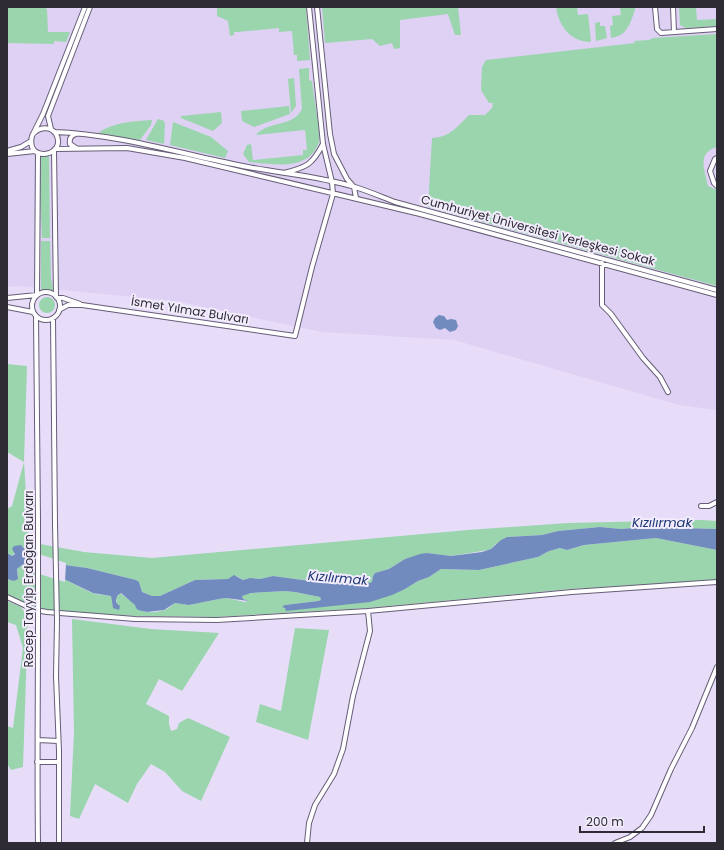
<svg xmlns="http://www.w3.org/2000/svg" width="724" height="850" viewBox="0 0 724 850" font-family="Poppins,sans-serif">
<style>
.built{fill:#ded1f4}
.green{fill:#9ad5ae}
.water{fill:#718bbe}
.pier{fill:#e7ddf9}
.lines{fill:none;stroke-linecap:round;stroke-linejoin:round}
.minor-casing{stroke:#665d76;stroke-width:6}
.minor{stroke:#fff;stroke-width:4}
.minor-bridge-casing{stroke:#665d76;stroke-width:6;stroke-linecap:butt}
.minor-bridge{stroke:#fff;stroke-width:4}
.labels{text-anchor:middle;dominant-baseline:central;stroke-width:4;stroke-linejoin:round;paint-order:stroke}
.street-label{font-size:12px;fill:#2e2b35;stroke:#f2ecfd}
.water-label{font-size:13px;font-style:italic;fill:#1b3674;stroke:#f2ecfd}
</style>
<rect width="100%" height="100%" fill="#e7ddf9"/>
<!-- built -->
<path class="built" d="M7,7H717V410L679,405L454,340L322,332L175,301L19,286L7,287Z"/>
<!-- green -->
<path class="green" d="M7,7H43L47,9L48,32H70L66,42L54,41V44L7,43Z
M217,7H306L310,60L297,61V55H294L292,31L279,32V28L237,32H234V35L230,36L228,21L217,16Z
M322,7H458L461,35H455L448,14L400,20V48L394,49L392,43L380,46L372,39L325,43Z
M557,7H577L578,15L588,14L591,42C574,42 563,31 558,16C557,12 556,11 557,7Z
M620,7H635V10C630,24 627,36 611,38L610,26L613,25L612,16L621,15Z
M679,7H696L697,20L717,19V26L686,28L680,25Z
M600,22V26H605L607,38L596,41L595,23Z
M717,34V147C696,153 705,171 708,186L717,190V286L428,207L432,138C450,137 457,127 469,115H485L492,108L493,103H489L481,90L482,67L486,60L635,43L634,41L649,40L653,38Z
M309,68V80L312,81C313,91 321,135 319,142C309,172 273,164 249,162L243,154L247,145L251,144L253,160L303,155V150H307L305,130L256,135C267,121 294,127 302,109L299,69Z
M294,78L296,106L291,113L288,79Z
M289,106L290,114L254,127L242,121L241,111Z
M221,112L222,123L213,131L181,118V116Z
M158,119L164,121L165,124L164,144L146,140Z
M152,120L151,125L140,140L98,133C114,122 134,121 152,120Z
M173,122L211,137L228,151L225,158L170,145Z
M41,155H49L50,238H42L40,196Z
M41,241H50L51,278L53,290H41Z
M39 305a8 8 0 1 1 16 0a8 8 0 1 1-16 0Z
M7,364L27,366L24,462L29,542L84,552L152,558L468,530L568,523L702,520L717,521V529L645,527L621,529L600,527L558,531L542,535L507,537L496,544L491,549L488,550L451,556L427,553L405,559L389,569L375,573L373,576L372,582L366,584L359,582L346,584L330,580L310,581L273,576L260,579L250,578L243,580L237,576L229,579L195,580L160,596H152L142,592L139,582L136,580L87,568L65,565L28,553L21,545L12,556L7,553V509L12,506L24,462L7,452Z
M656,538L717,550V580L571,589L368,608L217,617L135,616L48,610L36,608L7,594V579L14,581L18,576L17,569L22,565L26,564L32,570L66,580L90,592L96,594L111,596L113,608L117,604L116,598L120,593L136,605C137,614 158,613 164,610C169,609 172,605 175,603L189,605L219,599L226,598L245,602L248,601L243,599L242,595L251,593L285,591L295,592L320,597L321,600L318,601L285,605L286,611L405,589L418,581L429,577L441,569L479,570L538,557L549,551L560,548L567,550L584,545Z
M7,601L21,607L28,617L23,767L11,770L7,763V726L13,728L23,648L16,625L7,622Z
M72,619L151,629L219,633L182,691L159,679L146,704L169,716V724L171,731L177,729L179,723L188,718L230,737L201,801L182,791L165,772L151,764L137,784L128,803L95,784L79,819L70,816L74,732Z
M295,628L329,630L308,740L256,722L260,704L281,711Z"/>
<!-- water -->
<path class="water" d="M439,315L444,316L447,320L451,319L456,320L458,326L456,330L450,332L445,328L440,330L436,328L433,322L435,318Z
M600,527L621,529L645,527L717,529V550L656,538L584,545L567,550L560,548L549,551L538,557L479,570L441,569L429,577L418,581L405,589L392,595L370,602L286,611L285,608L282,607L285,605L318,601L321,600L320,597L295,592L285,591L251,593L242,596L243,599L249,601L226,598L219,599L189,605L175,603L164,610L147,612L138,610L136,608L135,605L121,593L118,595C115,600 115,603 120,606L119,610L113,608L111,596L93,593L66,580L29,569L26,564L22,565L17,569L18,579L14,581L7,579V553L12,556L15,554L12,549L14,546L21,545L28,553L65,565L87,568L136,580L139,582L142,592L152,596H160L195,580L228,579L234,575L243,580L250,578L260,579L273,576L310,581L330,580L346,584L359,582L366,584L372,582L373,576L375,573L389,569L405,559L420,554L427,553L451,556L482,552L491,549L501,540L507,537L542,535L558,531Z"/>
<!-- pier -->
<path class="pier" d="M30,551L66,563L65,582L30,571Z"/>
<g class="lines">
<!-- minor casing -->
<g class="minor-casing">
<path id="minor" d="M317,7L330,134L334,154L347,179L354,187L356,198
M655,7L657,29L661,33L717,29
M673,7L674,32
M51,129L48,116L90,7
M54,132C115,134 174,152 233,164C273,173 316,175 355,187C368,191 382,197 395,202L717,290
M34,133C40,127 51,126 56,134C68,156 25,164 32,136L43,114L85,7
M76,134C71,136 69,138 70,144L76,148
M55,149L127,148L185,158L420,214L717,295
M54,150L56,297
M7,151L21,147L31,141
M7,154L35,151
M717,158L715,159L710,171L714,183L717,186
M284,173C307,167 312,165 323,144
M602,263V305L611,314L643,358L660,377L668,392
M32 306a14 14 0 1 1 28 0a14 14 0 1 1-28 0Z
M37,295L38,153
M7,298L37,295
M57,298H63L80,304
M7,307L33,312
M59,310L68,305H82L295,336L312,267L333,194L332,182L323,144L309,7
M36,316L38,520
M53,318L55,524
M701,506H709L717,502
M7,597L35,610L47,612L135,619L217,620L368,611L572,592L717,582
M57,621L56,676L59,751V843
M38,740L58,741
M37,762H59
M38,843C37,769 38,695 38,621
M307,843L309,823L315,805L334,774L343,749L353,696L370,631L368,611
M615,843L630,837L642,828L651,815L671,769L692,728L717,667"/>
</g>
<!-- minor -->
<use href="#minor" class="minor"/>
<!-- minor-bridge casing -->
<g class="minor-bridge-casing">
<path id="minor-bridge" d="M55,524L57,621
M38,621V520"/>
</g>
<!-- minor-bridge -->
<use href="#minor-bridge" class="minor-bridge"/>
</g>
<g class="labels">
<!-- street labels -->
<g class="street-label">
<text transform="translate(538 230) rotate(15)">Cumhuriyet Üniversitesi Yerleşkesi Sokak</text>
<text transform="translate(190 310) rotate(9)">İsmet Yılmaz Bulvarı</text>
<text transform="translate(28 579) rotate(-90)">Recep Tayyip Erdoğan Bulvarı</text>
</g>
<!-- water labels -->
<g class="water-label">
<text x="662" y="522">Kızılırmak</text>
<text transform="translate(338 578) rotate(5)">Kızılırmak</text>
</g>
</g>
<!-- border -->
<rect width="724" height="850" fill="none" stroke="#2e2b35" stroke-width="16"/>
<!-- scale -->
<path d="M580 826v6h124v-6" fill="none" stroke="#2e2b35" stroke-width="2"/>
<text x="586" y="826" font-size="12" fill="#2e2b35" stroke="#f2ecfd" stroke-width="3" paint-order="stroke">200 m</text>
</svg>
